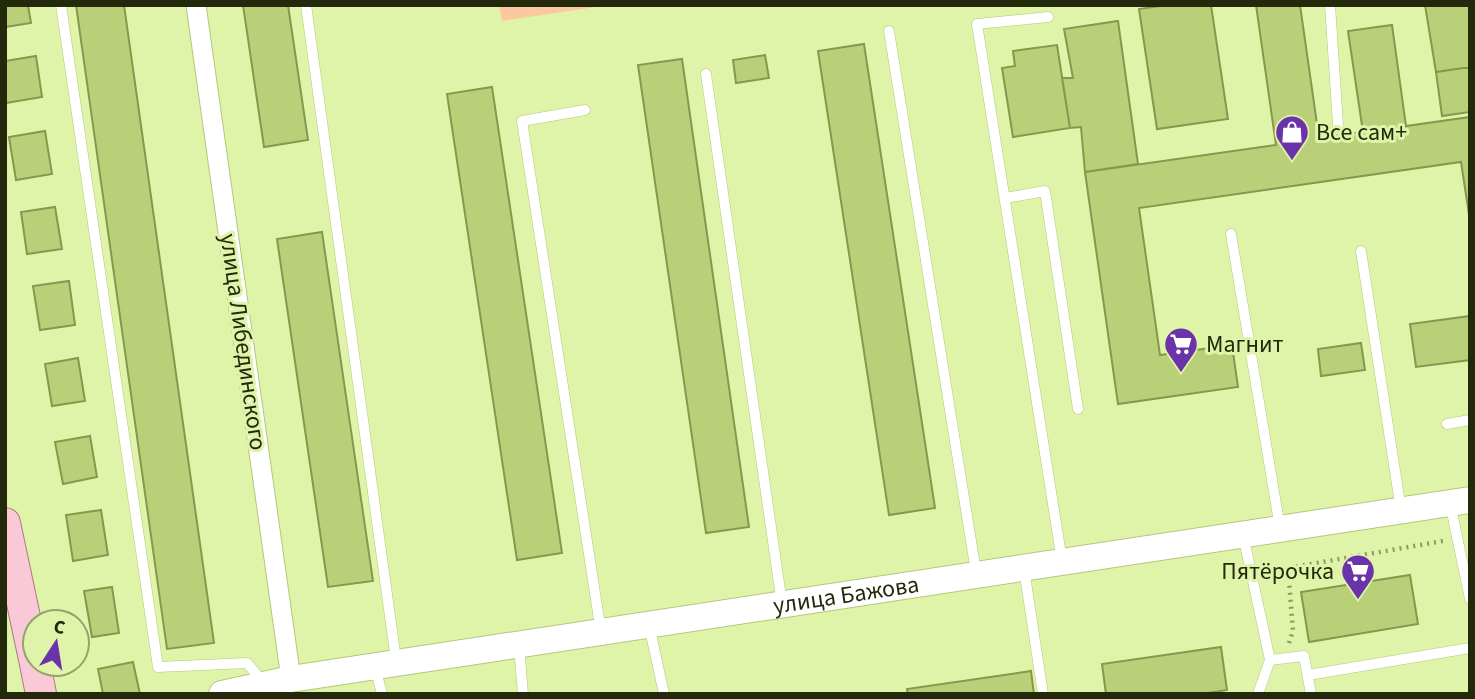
<svg xmlns="http://www.w3.org/2000/svg" width="1475" height="699" viewBox="0 0 1475 699" font-family="'Source Sans 3',sans-serif">
<style>
.green{fill:#fbc89f}
.building{fill:#bad078;stroke:#86984f;stroke-width:2}
.lines{fill:none;stroke-linecap:round;stroke-linejoin:round}
.lane-casing{stroke:#b4c77d;stroke-width:11}
.street-casing{stroke:#b4c77d;stroke-width:21}
.secondary-casing{stroke:#b4c77d;stroke-width:28}
.primary-casing{stroke:#ac7a7f;stroke-width:32}
.path{stroke:#8c9a63;stroke-width:4.5;stroke-dasharray:2 5;stroke-linecap:butt}
.lane{stroke:#fff;stroke-width:10}
.street{stroke:#fff;stroke-width:19}
.secondary{stroke:#fff;stroke-width:26}
.primary{stroke:#f9c9d7;stroke-width:30}
.labels{text-anchor:middle;dominant-baseline:central;stroke-width:6;stroke-linejoin:round;paint-order:stroke}
.poi-label{font-size:24px;fill:#23290b;stroke:#e0f4a9;text-anchor:start}
.street-label{font-size:24px;fill:#23290b;stroke:#e0f4a9}
</style>
<rect width="100%" height="100%" fill="#e0f4a9"/>
<!-- green -->
<path class="green" d="M499,5H596V7L502,21Z"/>
<!-- building -->
<path class="building" d="M5,5H28L31,23L5,27Z
M76,5H124L214,643L167,649Z
M243,5H288L308,140L264,147Z
M1167,5H1211L1228,119L1157,129L1139,9Z
M1256,5H1300L1319,138L1363,132L1348,31L1392,25L1406,126L1470,117V221L1461,162L1139,208L1160,355L1232,345L1238,387L1118,404L1085,172L1276,145Z
M1425,5H1470V67L1436,72Z
M1118,21L1138,164L1085,172L1081,127L1070,128L1062,78H1073L1064,29Z
M864,44L935,508L889,515L818,51Z
M1057,45L1070,128L1013,137L1002,68L1015,66L1013,51Z
M765,55L769,78L736,83L733,60Z
M36,56L42,97L6,103L5,61Z
M682,59L749,527L706,533L638,65Z
M1470,67V112L1442,116L1436,72Z
M492,87L562,553L517,560L447,94Z
M45,131L52,174L16,180L9,137Z
M55,207L62,249L27,254L21,212Z
M322,232L373,581L328,587L277,239Z
M69,281L75,325L40,330L33,286Z
M1470,316V360L1416,367L1410,324Z
M1361,343L1365,370L1321,376L1318,349Z
M78,358L85,401L52,406L45,364Z
M90,436L97,477L63,484L55,442Z
M101,510L108,555L73,561L66,515Z
M1410,575L1418,624L1309,642L1301,592Z
M112,587L119,633L92,637L84,591Z
M1221,647L1227,690L1202,694H1106L1102,664Z
M133,662L140,694H103L98,669Z
M1031,671L1034,694H908L907,689Z"/>
<g class="lines">
<!-- lane casing -->
<g class="lane-casing">
<path id="lane" d="M61,5L158,667L247,663L263,682
M306,5L396,660
M1330,5L1338,125
M1048,17L977,24L1062,561
M889,31L976,572
M706,74L782,604
M585,110L522,121L601,632
M1005,198L1045,191L1078,409
M1231,234L1280,528
M1361,251L1401,510
M1447,424L1470,420
M1450,503L1470,599
M1243,535L1270,660L1258,694
M1024,569L1043,694
M649,625L664,694
M519,645L523,694
M1270,660L1304,656L1311,694
M375,667L382,694
M1308,675L1470,648"/>
</g>
<!-- street casing -->
<g class="street-casing">
<path id="street" d="M196,5L291,679"/>
</g>
<!-- secondary casing -->
<g class="secondary-casing">
<g id="secondary">
<path id="s1" d="M222,694L291,679L1470,500"/>
</g>
</g>
<!-- primary casing -->
<g class="primary-casing">
<path id="primary" d="M5,523L35,664
M35,664L41,694"/>
</g>
<!-- path -->
<path class="path" d="M1289,643L1293,631L1288,568L1443,541"/>
<!-- lane -->
<use href="#lane" class="lane"/>
<!-- street -->
<use href="#street" class="street"/>
<!-- secondary -->
<use href="#secondary" class="secondary"/>
<!-- primary -->
<use href="#primary" class="primary"/>
</g>
<!-- icons -->
<defs>
<g id="shop-pin" transform="scale(1.75)"><path d="M0 17L-7.5 6A9.5 9.5 0 1 1 7.5 6Z" fill="#6a33aa" stroke="#e0f4a9"/><path d="M-5-2.5h2.3a2.7 3.5 0 0 1 5.4 0H5L5.5 6h-11ZM-1.5-2.5h3a1.5 2.3 0 0 0-3 0Z" fill="#fff"/></g>
<g id="supermarket-pin" transform="scale(1.75)"><path d="M0 17L-7.5 6A9.5 9.5 0 1 1 7.5 6Z" fill="#6a33aa" stroke="#e0f4a9"/><path d="M-6-5.5h2.5l.6 2H6L4.5 2H-2.5L-4.4-4H-6ZM-1.5 3.2a1.3 1.3 0 1 0 .1 0ZM3 3.2a1.3 1.3 0 1 0 .1 0Z" fill="#fff"/></g>
</defs>
<g fill-rule="evenodd">
<use href="#shop-pin" x="1292" y="132"/>
<use href="#supermarket-pin" x="1181" y="344"/>
<use href="#supermarket-pin" x="1358" y="571"/>
</g>
<g class="labels">
<!-- poi labels -->
<g class="poi-label">
<text x="1316" y="132">Все сам+</text>
<text x="1206" y="344">Магнит</text>
<text x="1334" y="571" text-anchor="end">Пятёрочка</text>
</g>
<!-- street labels -->
<g class="street-label">
<text transform="translate(243 342) rotate(82)">улица Либединского</text>
<text stroke="none"><textPath href="#s1" startOffset="632">улица Бажова</textPath></text>
</g>
</g>
<!-- border -->
<rect width="1475" height="699" fill="none" stroke="#23290b" stroke-width="14"/>
<!-- north arrow -->
<g transform="translate(56 643) rotate(12)"><circle r="33" fill="#e0f4a9" stroke="#94a36a" stroke-width="2"/>
<path d="M0-5L12 26L0 18L-12 26Z" fill="#6a33aa"/>
<text y="-10" font-size="19" font-weight="bold" text-anchor="middle" fill="#23290b">С</text>
</g>
</svg>
